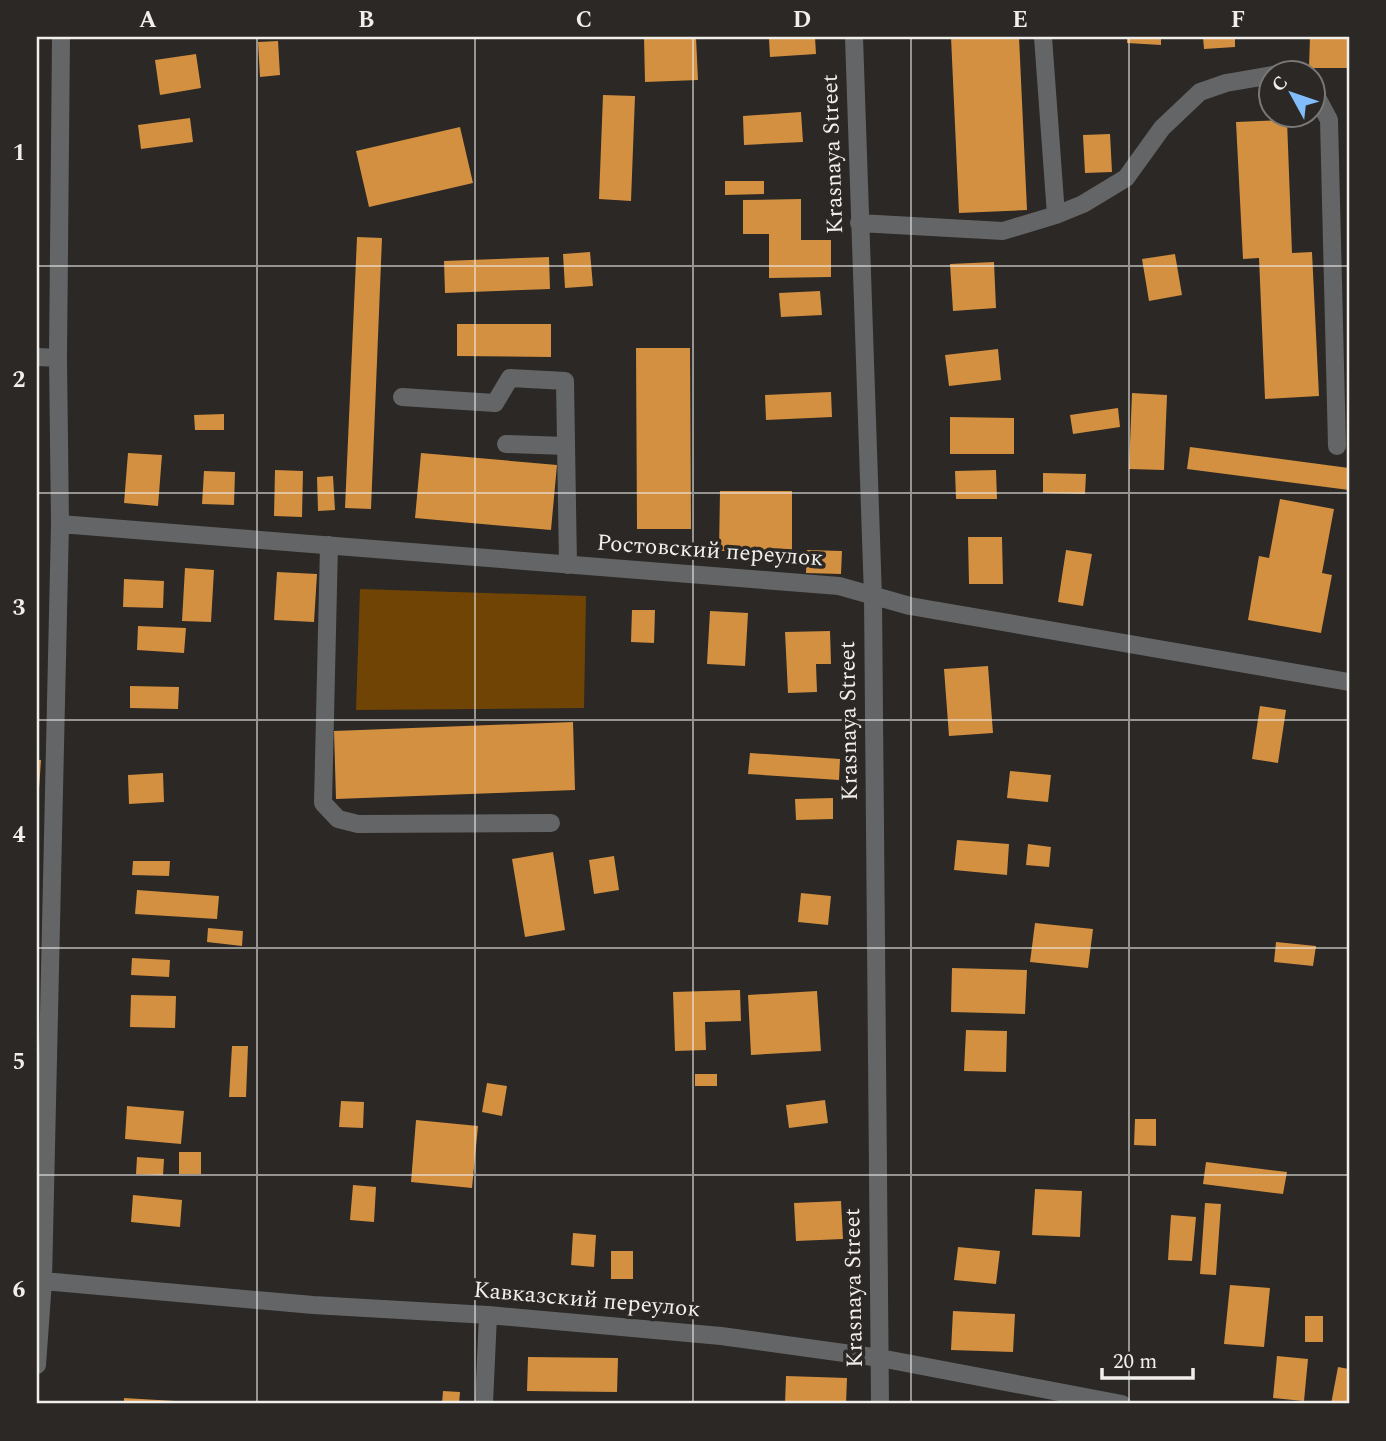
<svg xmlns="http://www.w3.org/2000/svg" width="1386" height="1441" viewBox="0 0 1386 1441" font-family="Spectral,serif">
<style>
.green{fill:#6f4404}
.building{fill:#d39040}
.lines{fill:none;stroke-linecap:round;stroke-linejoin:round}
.minor{stroke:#636567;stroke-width:18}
.grid{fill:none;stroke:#f1efec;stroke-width:2;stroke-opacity:0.55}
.labels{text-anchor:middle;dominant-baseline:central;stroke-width:7;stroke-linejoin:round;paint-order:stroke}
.street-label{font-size:23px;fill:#f1efec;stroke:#2b2825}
.neatline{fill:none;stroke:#f1efec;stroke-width:2.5}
.grid-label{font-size:23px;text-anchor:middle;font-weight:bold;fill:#f1efec}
</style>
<rect width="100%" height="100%" fill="#2b2825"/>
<!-- green -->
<path class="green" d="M360,589L586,596L584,708L356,710Z"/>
<!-- building -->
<path class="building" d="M644,37H696L698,80L645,82Z
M795,37H815L816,54L770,57L769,39Z
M951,37H1019L1027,210L959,213Z
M1127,37H1161V45L1127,43Z
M1203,37H1235V47L1204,49Z
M1310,37H1349V68H1309Z
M278,41L280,75L260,77L258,42Z
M196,54L201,88L160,95L155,60Z
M603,95L635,96L631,201L599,199Z
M801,112L803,142L744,145L743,116Z
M190,118L193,142L141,149L138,125Z
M1287,120L1292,253L1312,252L1319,396L1265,399L1259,258L1243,259L1236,122Z
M460,127L473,183L369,207L356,151Z
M1110,134L1112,172L1085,173L1083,135Z
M725,181H764V194L725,195Z
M801,199V240H831V277L769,278V234H743V200Z
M357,237L382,238L371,509L345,508Z
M590,252L593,286L565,288L563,254Z
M1175,254L1182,295L1149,301L1142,259Z
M549,257L550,289L445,293L444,261Z
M994,262L996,308L953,311L950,264Z
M820,291L822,315L781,317L779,293Z
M457,324H551V357L457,356Z
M636,348H690L691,529H637Z
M998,349L1001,380L949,386L945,355Z
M831,392L832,417L766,420L765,395Z
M1132,393L1167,395L1164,470L1129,469Z
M1118,408L1120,427L1073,434L1070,415Z
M224,414V430H195L194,415Z
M950,417L1014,418V454H950Z
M1190,447L1349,468V490L1187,469Z
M128,453L162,455L158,506L124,503Z
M421,453L557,465L551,530L415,518Z
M275,470L303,471L302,517L274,516Z
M996,470L997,499H956L955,471Z
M204,471L235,472L234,505L202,504Z
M1043,473L1086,474L1085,494L1043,493Z
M333,476L335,510L318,511L317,477Z
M720,491H792V551H719Z
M1280,499L1334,509L1322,573L1332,575L1321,633L1248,620L1259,556L1269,558Z
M968,537H1002L1003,584H969Z
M807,550L842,551L841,574L806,573Z
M1066,550L1092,554L1083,606L1058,602Z
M185,568L214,570L211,622L182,621Z
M277,572L317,574L314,622L274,620Z
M124,579L164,581L163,608L123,607Z
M632,610H655L654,643L631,642Z
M710,611L748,613L745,666L707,664Z
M138,626L186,628L184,653L137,650Z
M830,631L831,664H816L817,692L788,693L785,632Z
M988,666L993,733L949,736L944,669Z
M130,686L179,687L178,709L130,708Z
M1260,706L1286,710L1278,763L1252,759Z
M573,722L575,790L336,799L334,731Z
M750,753L840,759L839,780L748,774Z
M37,760H41L39,789H37Z
M1010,771L1051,775L1048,802L1007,798Z
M163,773L164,802L129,804L128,775Z
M833,798V819L796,820L795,799Z
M957,840L1009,844L1007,875L954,870Z
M1028,844L1051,847L1049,867L1026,865Z
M553,852L565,930L525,937L512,859Z
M614,856L619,890L594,894L589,860Z
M133,861H170L169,876L132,875Z
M137,890L219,896L217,919L135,914Z
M801,893L831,896L828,925L798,922Z
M1035,923L1093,929L1088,968L1030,962Z
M208,928L243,931L242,946L207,942Z
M1276,942L1316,946L1313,966L1274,962Z
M132,958L170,960L169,977L131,975Z
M952,968L1027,970L1025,1014L951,1012Z
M740,990L741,1021L705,1022L706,1050L675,1051L673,992Z
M817,991L821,1051L751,1055L748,995Z
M131,995L176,996L175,1028L130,1027Z
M966,1030L1007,1031L1006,1072L964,1071Z
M232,1046H248L246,1097H229Z
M695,1074H717V1086H695Z
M487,1083L507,1086L502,1116L482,1112Z
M825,1100L828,1123L789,1128L786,1105Z
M341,1101L364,1102L363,1128L339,1127Z
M127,1106L184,1111L181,1144L125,1139Z
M1135,1119H1156V1146L1134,1145Z
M416,1120L478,1126L472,1188L411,1182Z
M179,1152H201V1174H179Z
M137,1157L164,1159L163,1175L136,1174Z
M1206,1162L1287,1172L1283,1194L1203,1184Z
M353,1185L376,1187L374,1222L350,1220Z
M1035,1189L1082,1191L1080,1237L1032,1235Z
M133,1195L182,1200L180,1227L131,1222Z
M841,1201L843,1239L796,1241L794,1203Z
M1205,1203L1221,1204L1216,1275L1200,1274Z
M1171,1215L1196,1217L1192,1261L1168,1260Z
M573,1233L596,1235L594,1267L571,1265Z
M958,1247L1000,1251L996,1284L954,1280Z
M611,1251H633V1279H611Z
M1230,1285L1270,1288L1264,1347L1224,1344Z
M953,1311L1015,1314L1013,1352L951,1350Z
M1305,1316H1323V1342H1305Z
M1277,1356L1308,1359L1304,1401L1273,1398Z
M528,1357L618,1358L617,1392L527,1391Z
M1338,1367L1349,1369V1404H1331Z
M786,1376L847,1378L846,1404H785Z
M443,1391L460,1392L459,1404H442Z
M124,1398L175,1401V1404H124Z"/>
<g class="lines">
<!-- minor -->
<path class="minor" d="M854,37L873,597L880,1404
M1043,37L1056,215
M1312,88L1329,120L1337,446
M859,223L1003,231L1056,215L1083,204L1126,178L1162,128L1200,92L1226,83L1278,74
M37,357L58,358
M402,397L495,403L510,378L565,381L568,565
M506,444L566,446
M60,524L839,586L910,606L1349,682
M329,545L323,803L338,819L358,824L551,823
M43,1281L313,1305L488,1315L721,1336L880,1358L1122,1404
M37,1365L43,1281L60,524L58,358L61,37
M484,1404L488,1315"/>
</g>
<!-- grid -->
<path class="grid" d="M257,37V1404M475,37V1404M693,37V1404M911,37V1404M1129,37V1404M37,266H1349M37,493H1349M37,720H1349M37,948H1349M37,1175H1349"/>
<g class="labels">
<!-- street labels -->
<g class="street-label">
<text transform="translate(833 154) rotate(-92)">Krasnaya Street</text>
<text transform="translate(710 551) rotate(4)">Ростовский переулок</text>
<text transform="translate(849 721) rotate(-91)">Krasnaya Street</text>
<text transform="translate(854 1288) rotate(-91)">Krasnaya Street</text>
<text transform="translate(587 1300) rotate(5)">Кавказский переулок</text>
</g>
</g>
<!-- border -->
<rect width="1386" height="1441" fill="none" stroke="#2b2825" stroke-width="77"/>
<!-- north arrow -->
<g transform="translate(1292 94) rotate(310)"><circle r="33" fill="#2b2825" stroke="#7a7875" stroke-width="2"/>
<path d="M0-5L12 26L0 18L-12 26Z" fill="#81bdfa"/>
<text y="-10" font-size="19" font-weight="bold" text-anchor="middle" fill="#f1efec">С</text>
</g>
<!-- scale -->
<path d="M1102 1368v10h91v-10" fill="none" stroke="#f1efec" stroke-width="3.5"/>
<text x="1113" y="1368" font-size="21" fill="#f1efec" stroke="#2b2825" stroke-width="5" paint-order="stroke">20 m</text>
<rect x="38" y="38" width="1310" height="1364" class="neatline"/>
<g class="grid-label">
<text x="148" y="27">A</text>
<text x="366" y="27">B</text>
<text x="584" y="27">C</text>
<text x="802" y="27">D</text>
<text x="1020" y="27">E</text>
<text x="1238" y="27">F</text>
<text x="19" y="160">1</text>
<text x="19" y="387">2</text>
<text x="19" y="615">3</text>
<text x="19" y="842">4</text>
<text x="19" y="1069">5</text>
<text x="19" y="1297">6</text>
</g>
</svg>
